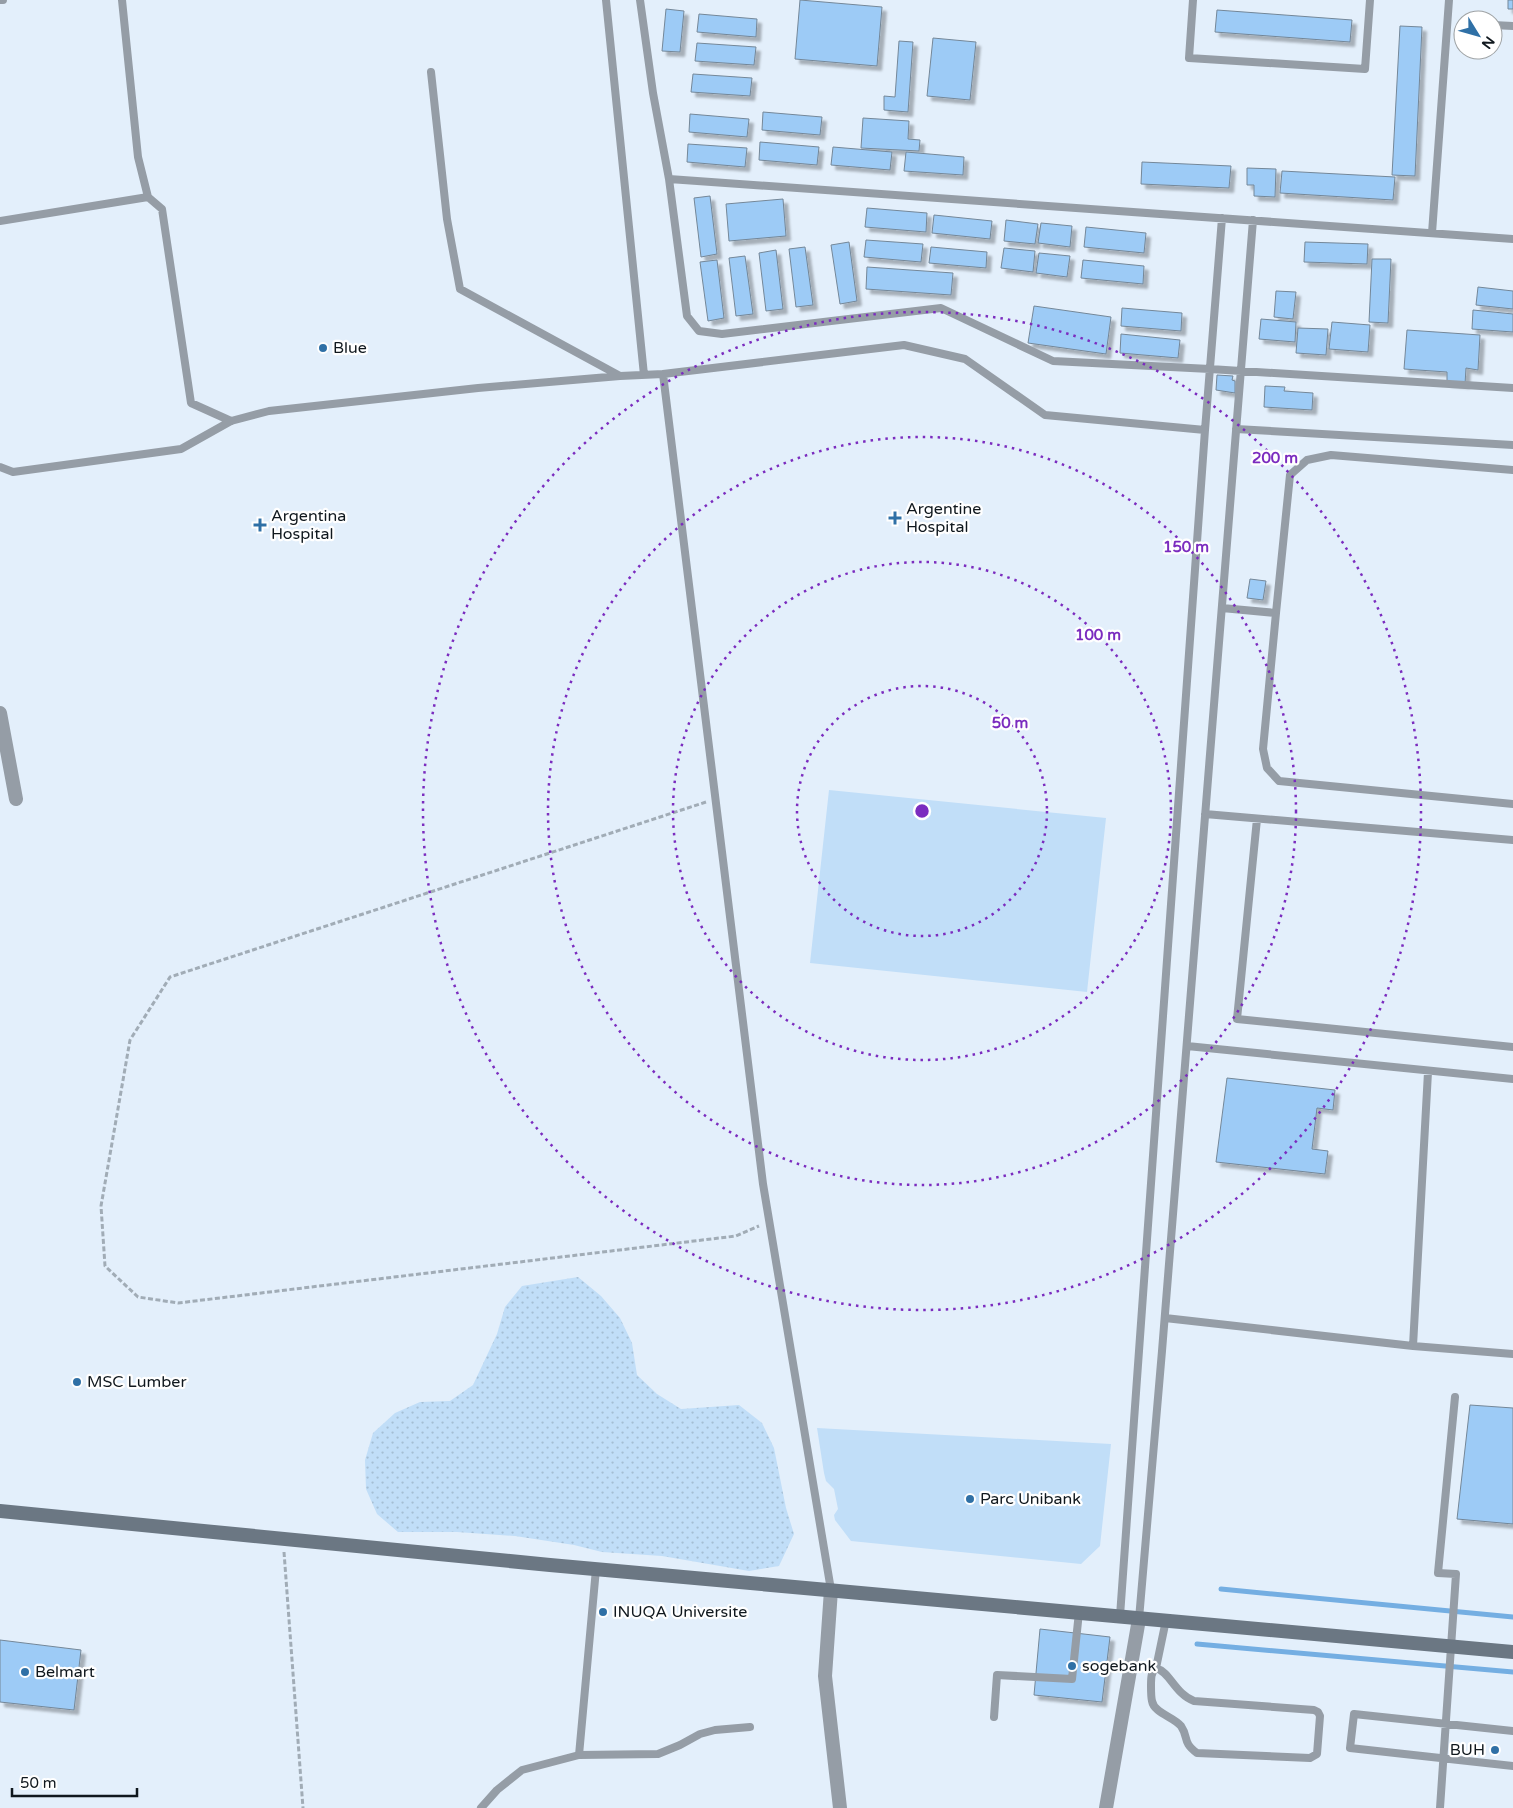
<svg xmlns="http://www.w3.org/2000/svg" width="1513" height="1808" viewBox="0 0 1513 1808" font-family="'Varela Round',sans-serif">
<style>
.grass{fill:url(#grass-dots)}
.pitch{fill:#c1def8}
.lines{fill:none;stroke-linecap:round;stroke-linejoin:round}
.stream{stroke:#74aee2;stroke-width:5}
.building{fill:#9dcbf6;stroke:#748798;filter:url(#shadow)}
.path{stroke:#a1acb6;stroke-width:3;stroke-dasharray:5 2.5;stroke-linecap:butt}
.service{stroke:#959da6;stroke-width:8}
.minor{stroke:#959da6;stroke-width:14}
.secondary{stroke:#6b7783;stroke-width:14}
.ring{fill:none;stroke:#7b2cbf;stroke-width:2.5;stroke-dasharray:2.5 5}
.poi-dot{fill:#2f70a6;stroke:#fff;stroke-width:2}
.labels{text-anchor:middle;dominant-baseline:central;stroke-width:4.5;stroke-linejoin:round;paint-order:stroke}
.poi-label{font-size:16px;fill:#10181e;stroke:#fff;text-anchor:start}
.centre{fill:#7b2cbf;stroke:#fff;stroke-width:2.5}
.ring-label{font-size:15px;text-anchor:middle;font-weight:bold;fill:#7b2cbf;stroke:#fff;stroke-width:4.5;stroke-linejoin:round;paint-order:stroke}
</style>
<defs>
<pattern id="grass-dots" width="8" height="8" patternUnits="userSpaceOnUse" patternTransform="scale(1.25)"><rect width="8" height="8" fill="#c1def8"/><path d="M2 2h.1M6 6h.1" fill="none" stroke="#a5bed4" stroke-width="1.8" stroke-linecap="round"/></pattern>
<filter id="shadow"><feDropShadow dx="4.5" dy="4.5" stdDeviation="1" flood-color="#0004"/></filter>
</defs>
<rect width="100%" height="100%" fill="#e3effb"/>
<!-- grass -->
<path class="grass" d="M578,1277L601,1296L620,1318L632,1343L637,1375L657,1394L681,1409L739,1405L762,1423L774,1448L786,1508L794,1534L779,1566L749,1571L662,1556L602,1552L574,1545L515,1536L457,1532H398L377,1514L366,1489L365,1460L373,1433L395,1413L420,1402L450,1401L473,1385L497,1334L505,1307L522,1286Z"/>
<!-- pitch -->
<path class="pitch" d="M829,790L1106,818L1087,992L810,963Z
M817,1428L1111,1444L1100,1546L1081,1564L851,1541L835,1520L834,1515L838,1509L834,1489L826,1481L824,1473Z"/>
<g class="lines">
<!-- stream -->
<path class="stream" d="M1221,1589L1513,1617
M1197,1644L1513,1672"/>
</g>
<!-- building -->
<path class="building" d="M800,0L882,7L877,66L795,59Z
M1508,0H1513V9H1508Z
M666,9L684,11L680,52L662,51Z
M1217,10L1352,20L1350,42L1215,32Z
M699,14L757,19L756,37L697,32Z
M1400,26L1422,27L1415,176L1392,175Z
M933,38L976,42L970,100L927,96Z
M899,41L913,42L908,112L884,110V96L895,97Z
M697,43L756,47L754,65L695,61Z
M693,74L752,78L750,96L691,92Z
M763,112L822,117L820,135L762,130Z
M690,114L749,119L747,137L689,132Z
M863,118L909,121L908,139L920,140L919,151L861,148Z
M760,142L819,147L817,165L759,160Z
M688,144L747,148L745,167L687,162Z
M833,147L892,152L890,170L831,165Z
M906,152L964,157L963,175L904,171Z
M1142,162L1231,166L1229,188L1141,184Z
M1247,168L1276,169L1275,197L1254,196V185H1247Z
M1282,171L1395,177L1393,200L1280,193Z
M710,196L717,254L701,257L694,198Z
M783,199L786,236L729,241L726,204Z
M867,208L927,213L926,232L865,227Z
M934,215L992,221L990,239L932,233Z
M1006,220L1038,224L1035,244L1004,241Z
M1041,223L1072,226L1070,247L1038,243Z
M1086,227L1146,233L1144,253L1084,247Z
M866,240L923,244L921,262L864,257Z
M849,242L857,301L840,304L831,245Z
M1305,242L1368,244L1367,264L1304,262Z
M805,247L813,305L796,307L789,249Z
M931,247L987,252L986,268L929,263Z
M1004,248L1035,251L1033,272L1001,268Z
M776,250L783,309L766,311L759,253Z
M1039,253L1070,256L1067,277L1036,273Z
M745,256L753,314L736,316L729,258Z
M1372,259H1391L1388,323L1369,322Z
M717,260L724,318L708,321L700,262Z
M1083,260L1144,266L1143,284L1081,278Z
M867,267L953,273L951,295L866,289Z
M1478,287L1513,291V309L1476,305Z
M1276,291L1296,292L1293,319L1274,317Z
M1034,306L1111,317L1106,354L1028,343Z
M1122,308L1182,313L1181,331L1121,326Z
M1473,310L1513,314V332L1472,329Z
M1261,319L1296,322L1295,342L1259,339Z
M1332,322L1370,325L1368,352L1329,349Z
M1298,328L1328,329L1326,355L1296,353Z
M1407,330L1480,335L1478,370L1466,368L1465,384L1447,382V372L1404,369Z
M1121,334L1180,340L1178,358L1120,353Z
M1217,375L1233,376L1232,380L1235,381V393L1216,390Z
M1265,386L1285,387L1284,391L1313,393L1312,410L1264,407Z
M1250,579L1266,581L1263,600L1247,598Z
M1227,1078L1335,1090L1333,1110L1317,1108L1312,1149L1328,1151L1325,1174L1216,1162Z
M1470,1405L1513,1408V1524L1457,1519Z
M1040,1629L1110,1637L1102,1702L1034,1695Z
M0,1640L81,1650L74,1710L0,1702Z"/>
<g class="lines">
<!-- path -->
<path class="path" d="M706,802L170,977L130,1040L101,1206L105,1266L138,1297L178,1303L736,1236L759,1226
M284,1552L303,1808"/>
<!-- service -->
<path class="service" d="M0,0H3
M122,0L138,157L148,197L162,209L191,403L231,421
M606,0L644,375
M640,0L653,93L669,179L687,316L699,331L722,334L941,308L1053,361L1210,369L1513,388
M1193,0L1189,58L1365,69L1370,0
M1493,25L1513,26
M431,72L447,219L460,289L620,376L663,374L904,345L965,359L1045,415L1205,430
M669,179L1513,239
M0,221L148,197
M1432,233L1449,0
M663,374L763,1184L831,1590
M1236,429L1513,445
M0,467L13,472L181,449L231,421L269,411L478,388L620,376
M1222,608L1276,613L1263,749L1267,768L1279,781L1513,804
M1276,613L1290,475L1307,460L1331,455L1513,470
M1205,814L1513,840
M1257,819L1237,1019L1513,1047
M1187,1046L1513,1079
M1165,1318L1413,1346L1513,1354
M1413,1346L1428,1072
M596,1569L579,1755L658,1754L680,1745L700,1734L715,1730L750,1727
M1120,1616L1205,430L1222,218
M1139,1619L1162,1351L1253,220
M1156,1668C1170,1672 1175,1694 1194,1701L1314,1710L1318,1712L1320,1716L1317,1754L1310,1758L1197,1753C1182,1742 1189,1738 1181,1726C1174,1717 1154,1713 1152,1701C1151,1697 1151,1691 1151,1686C1151,1678 1151,1672 1156,1668L1166,1620
M994,1717L997,1675L1072,1679L1079,1612
M1513,1731L1354,1714L1350,1748L1513,1766
M481,1808L497,1790L522,1770L579,1755
M1440,1808L1456,1574L1438,1573L1455,1397"/>
<!-- minor -->
<path class="minor" d="M0,713L16,799
M831,1590L825,1676L840,1808
M1106,1808L1139,1619"/>
<!-- secondary -->
<path class="secondary" d="M0,1511L550,1565L1513,1652"/>
</g>
<!-- distance rings -->
<g class="ring">
<circle cx="922" cy="811" r="125"/>
<circle cx="922" cy="811" r="249"/>
<circle cx="922" cy="811" r="374"/>
<circle cx="922" cy="811" r="499"/>
</g>
<!-- markers -->
<g class="poi-dot">
<circle cx="323" cy="348" r="5"/>
<path d="M892.5 510.5h5v5h5v5h-5v5h-5v-5h-5v-5h5z"/>
<path d="M257.5 517.5h5v5h5v5h-5v5h-5v-5h-5v-5h5z"/>
<circle cx="77" cy="1382" r="5"/>
<circle cx="970" cy="1499" r="5"/>
<circle cx="603" cy="1612" r="5"/>
<circle cx="1072" cy="1666" r="5"/>
<circle cx="25" cy="1672" r="5"/>
<circle cx="1495" cy="1750" r="5"/>
</g>
<g class="labels">
<!-- poi labels -->
<g class="poi-label">
<text x="333" y="348">Blue</text>
<text x="906" y="509">Argentine<tspan x="906" dy="18">Hospital</tspan></text>
<text x="271" y="516">Argentina<tspan x="271" dy="18">Hospital</tspan></text>
<text x="87" y="1382">MSC Lumber</text>
<text x="980" y="1499">Parc Unibank</text>
<text x="613" y="1612">INUQA Universite</text>
<text x="1082" y="1666">sogebank</text>
<text x="35" y="1672">Belmart</text>
<text x="1485" y="1750" text-anchor="end">BUH</text>
</g>
</g>
<circle cx="922" cy="811" r="8" class="centre"/>
<g class="ring-label">
<text x="1275" y="463">200 m</text>
<text x="1186" y="552">150 m</text>
<text x="1098" y="640">100 m</text>
<text x="1010" y="728">50 m</text>
</g>
<!-- north arrow -->
<g transform="translate(1478 35) rotate(127)"><circle r="24" fill="#ffffff" stroke="#9fa3a5"/>
<path d="M0-4L9 19L0 12L-9 19Z" fill="#2f70a6"/>
<text y="-8" font-size="14" font-weight="bold" text-anchor="middle" fill="#10181e">N</text>
</g>
<!-- scale -->
<path d="M12 1788v8h125v-8" fill="none" stroke="#10181e" stroke-width="2.5"/>
<text x="20" y="1788" font-size="15" fill="#10181e" stroke="#ffffff" stroke-width="4" paint-order="stroke">50 m</text>
</svg>
